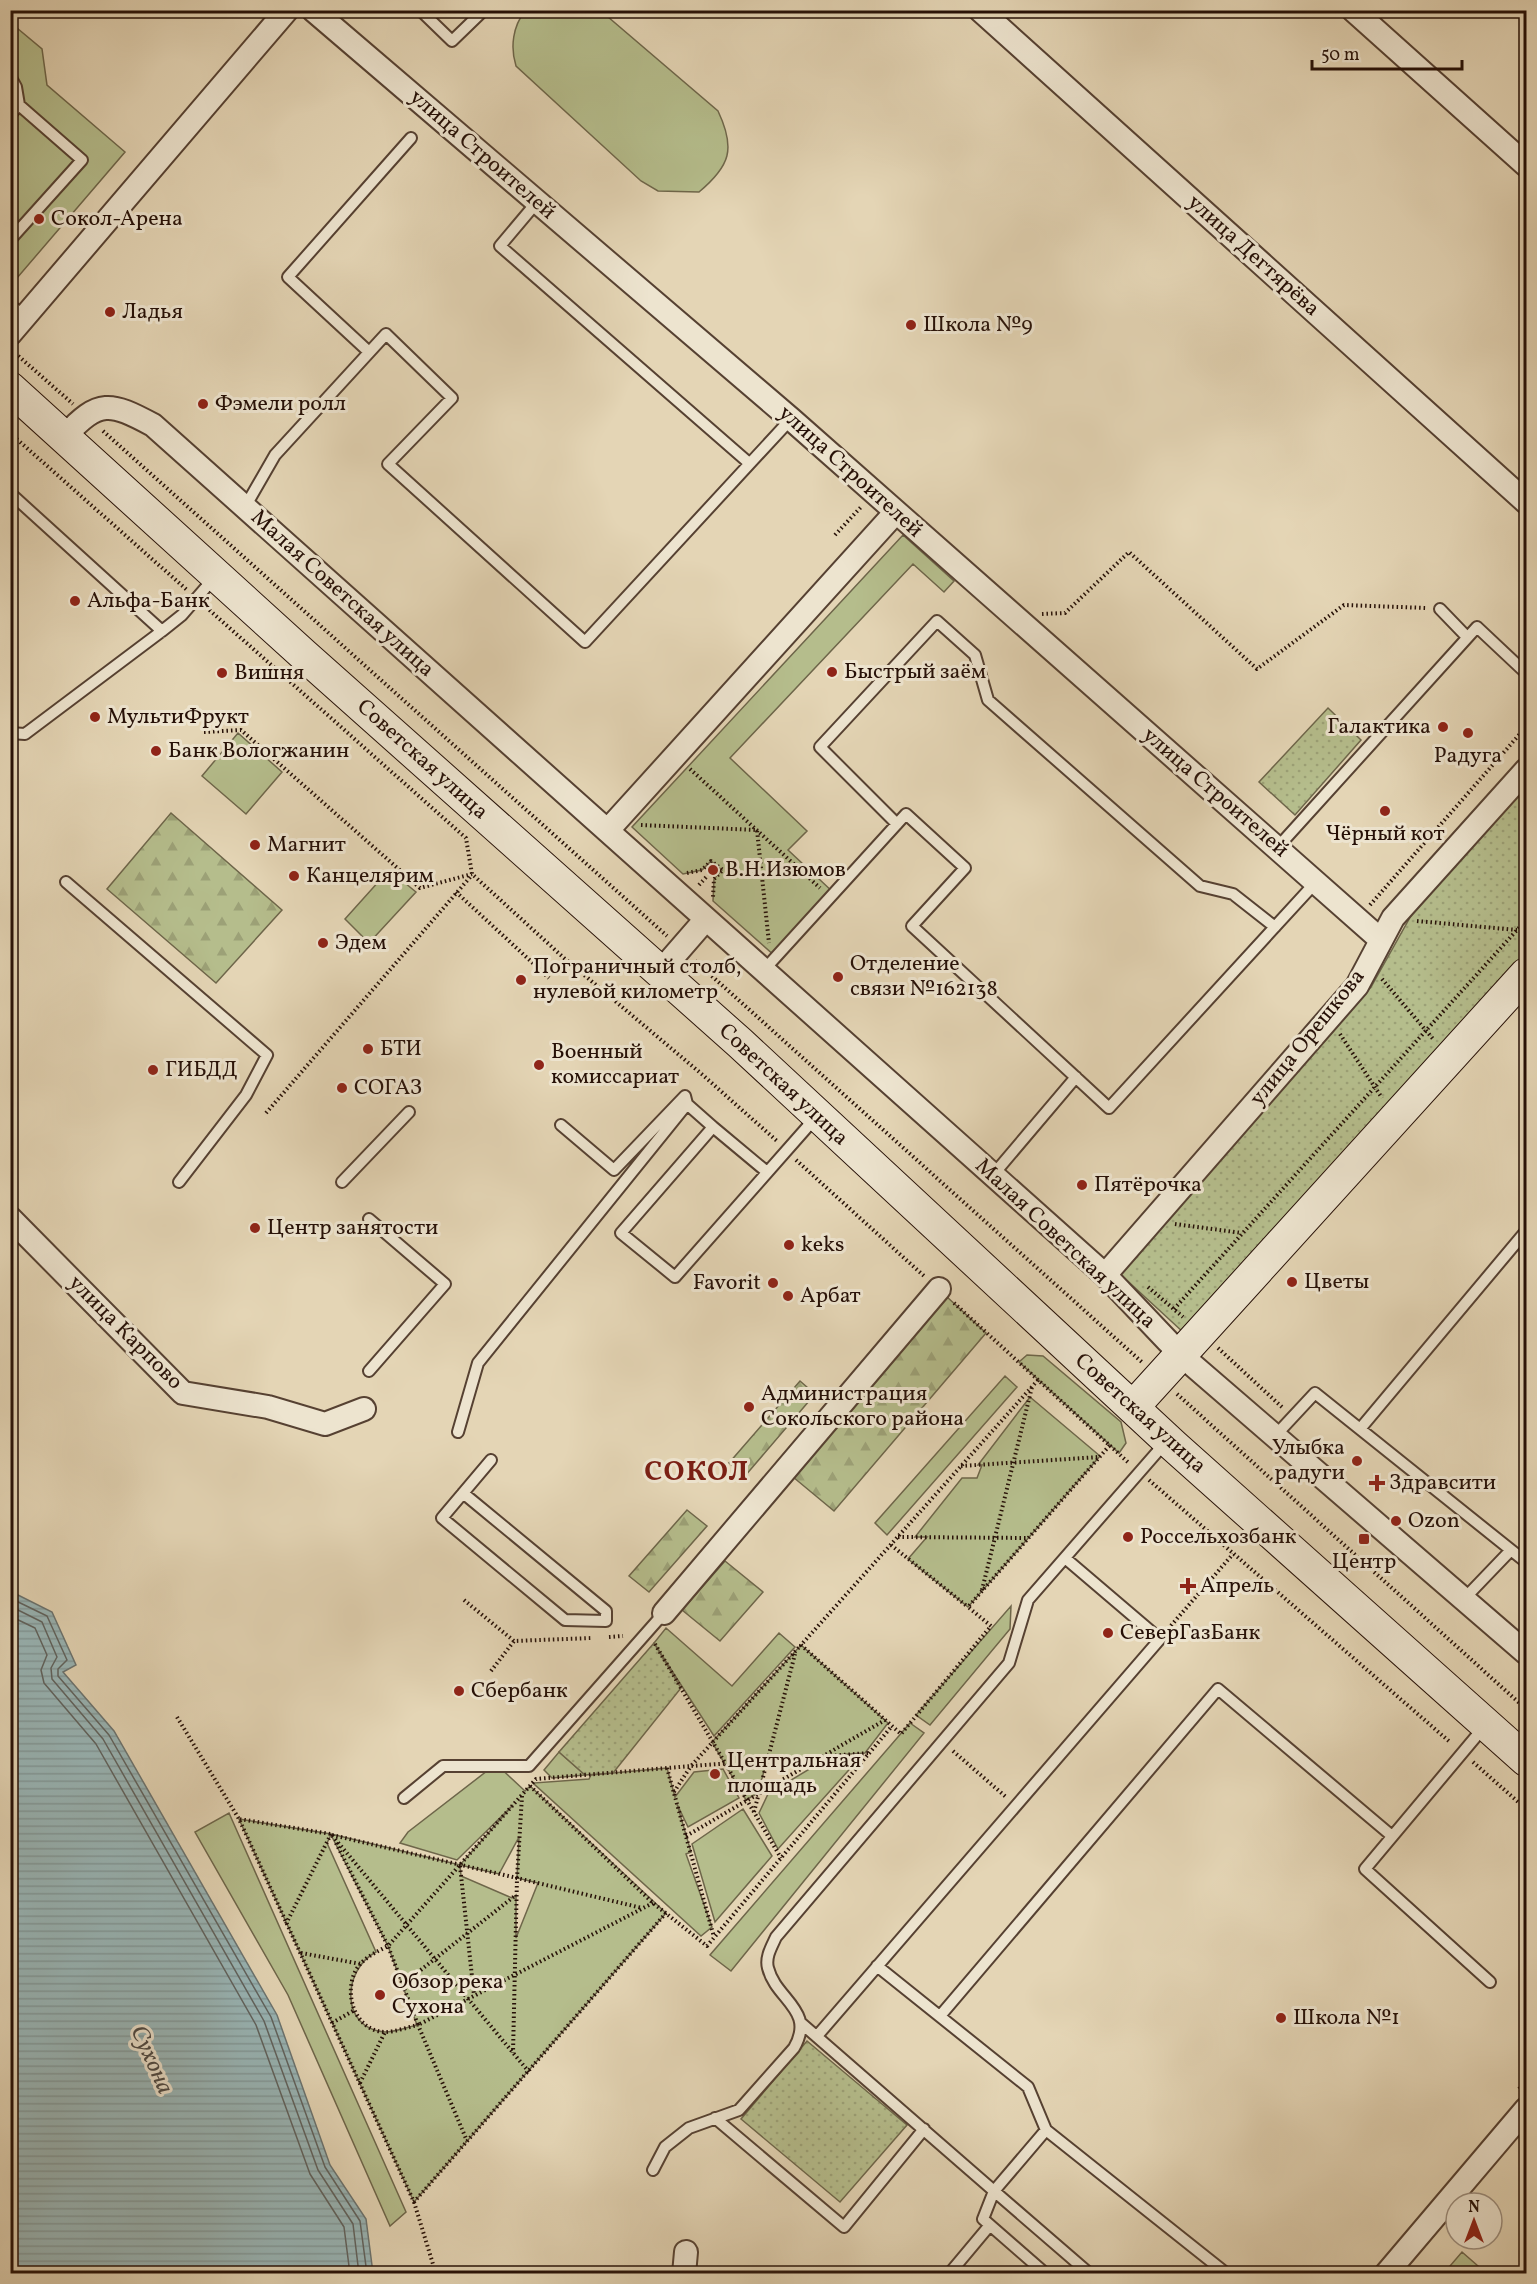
<svg xmlns="http://www.w3.org/2000/svg" width="1537" height="2284" viewBox="0 0 1537 2284" font-family="Vollkorn,serif">
<style>
.green{fill:#b5bd8c;stroke:#6e664a;stroke-width:1.5;fill-rule:evenodd}
.forest{fill:url(#forest-firs);stroke:#6e664a;stroke-width:1.5}
.park{fill:url(#park-dots);stroke:#6e664a;stroke-width:1.5}
.water{fill:url(#water-rules);stroke:#6b7471;stroke-width:1.5}
.lines{fill:none;stroke-linecap:round;stroke-linejoin:round}
.shore{stroke:#60635f;stroke-width:1.5}
.lane-casing{stroke:#564132;stroke-width:14}
.street-casing{stroke:#564132;stroke-width:26}
.secondary-casing{stroke:#261007;stroke-width:34}
.path{stroke:#261007;stroke-width:4;stroke-dasharray:1.5 3;stroke-linecap:butt}
.lane{stroke:#ede4cf;stroke-width:10}
.street{stroke:#ede4cf;stroke-width:22}
.secondary{stroke:#ede4cf;stroke-width:32}
.poi-dot{fill:#8f2418;stroke:#ede4cf;stroke-width:2}
.labels{text-anchor:middle;dominant-baseline:central;stroke-width:6;stroke-linejoin:round;paint-order:stroke}
.street-label{font-size:22px;fill:#261007;stroke:#ede4cf}
.poi-label{font-size:22px;fill:#261007;stroke:#ede4cf;text-anchor:start}
.water-label{font-size:24px;font-style:italic;fill:#4e4a45;stroke:#ede4cf}
.district-label{font-size:28px;font-weight:bold;letter-spacing:1.5px;fill:#7a1f14;stroke:#ede4cf}
</style>
<defs>
<pattern id="forest-firs" width="22" height="20" patternUnits="userSpaceOnUse" patternTransform="scale(1.5)"><rect width="22" height="20" fill="#b5bd8c"/><path d="M5 1l3.5 6h-7zM16 11l3.5 6h-7z" fill="#9ca177"/></pattern>
<pattern id="park-dots" width="8" height="8" patternUnits="userSpaceOnUse" patternTransform="scale(1.5)"><rect width="8" height="8" fill="#b5bd8c"/><path d="M2 2h.1M6 6h.1" fill="none" stroke="#9ca177" stroke-width="1.8" stroke-linecap="round"/></pattern>
<pattern id="water-rules" width="6" height="5" patternUnits="userSpaceOnUse" patternTransform="scale(1.5)"><rect width="6" height="5" fill="#99b6b7"/><path d="M0 2.5h6" fill="none" stroke="#849b9c"/></pattern>
</defs>
<rect width="100%" height="100%" fill="#e4d5b5"/>
<filter id="stains"><feTurbulence type="fractalNoise" baseFrequency=".00333" numOctaves="4"/><feColorMatrix values="0 0 0 0 .2 0 0 0 0 .09 0 0 0 0 .02 0 0 0 .5 -.17"/></filter>
<radialGradient id="worn" r=".72"><stop offset=".6" stop-color="#630" stop-opacity="0"/><stop offset="1" stop-color="#630" stop-opacity=".3"/></radialGradient>
<!-- green -->
<path class="green" d="M525,11H601L718,111C736,149 730,166 699,192L658,191L641,181L516,66C510,47 513,26 525,11Z
M11,23L42,49L47,85L125,152L11,285Z
M903,535L954,581L944,592L913,564L730,758L807,831L788,850L834,893L776,957L713,901L714,879L722,870L711,861L702,870L683,874L632,827Z
M238,733L282,772L246,814L202,776Z
M389,870L416,892L369,943L345,919Z
M1027,1355L1043,1356L1121,1422L1126,1443L1119,1453L1019,1362Z
M1005,1376L1017,1387L887,1535L875,1523Z
M1030,1397L1100,1456L968,1607L908,1559L927,1537H915L962,1478H977L982,1465H978Z
M1011,1606L1010,1629L930,1725L916,1715Z
M666,1628L732,1686L779,1633L795,1647L714,1736L654,1643Z
M801,1645L888,1723L865,1753L755,1760H767L758,1793L746,1800L712,1742Z
M910,1723L924,1733L731,1971L710,1955Z
M559,1752L585,1775L552,1778L544,1770Z
M821,1762H856L778,1849L759,1813L768,1794Z
M496,1764L525,1791L530,1786L666,1913L414,2202L239,1819L331,1834L460,1865L513,1805L457,1860L400,1843L408,1832ZM331,1835L388,1946L417,2025C408,2027 395,2032 385,2032C340,2029 342,1970 376,1952L327,1843ZM519,1837L517,1878L538,1883L516,1938V1895L512,1898L461,1876L460,1865L499,1874Z
M667,1768L675,1797L694,1772L723,1769L739,1798L688,1827L677,1804L691,1852L686,1854L712,1927L701,1936L533,1783L589,1779L591,1775Z
M743,1809L772,1856L715,1922L692,1844Z
M229,1813L406,2212L390,2226L288,1995L195,1832Z
M1462,2252L1486,2273H1444Z"/>
<!-- forest -->
<path class="forest" d="M171,813L282,910L216,983L107,889Z
M946,1296L986,1333L834,1511L793,1477Z
M800,1381L815,1394L745,1476L729,1463Z
M687,1510L707,1526L649,1592L629,1576Z
M725,1561L763,1592L720,1641L682,1610Z"/>
<!-- park -->
<path class="park" d="M1328,708L1361,740L1295,815L1259,782Z
M1520,793H1526V956L1184,1333L1120,1274L1371,987L1417,905Z
M654,1643L681,1688L613,1773L585,1775L559,1752Z
M807,2041L907,2125L840,2202L741,2119Z"/>
<!-- water -->
<path class="water" d="M10,1591L52,1612L76,1665L63,1672L114,1731L277,2015L330,2165L366,2219L373,2273H11Z"/>
<g class="lines">
<!-- shore -->
<path class="shore" d="M10,1598L47,1616L67,1660L58,1669V1676L109,1735L271,2017L325,2167L360,2221L367,2274
M10,1606L42,1622L57,1657L51,1668L52,1679L103,1739L264,2021L318,2170L353,2224L359,2274
M10,1616L35,1628L47,1655L41,1670L44,1683L96,1744L256,2025L310,2174L344,2227L350,2274"/>
<!-- lane casing -->
<g class="lane-casing">
<path id="lane" d="M420,10L452,41L484,10
M10,76L16,87L19,105L10,115
M537,202L500,246L749,463
M10,240L82,160L19,105
M10,305L26,317
M369,352L288,277L411,138
M10,493L162,631
M245,507L275,455L386,334L452,398L388,464L585,642L791,419
M1440,609L1467,637
M10,733L25,734L162,631L182,615L214,578
M897,824L820,747L937,621L975,655L988,700L1200,886L1233,894L1275,927
M1277,848L1477,627L1526,673
M66,882L267,1055L246,1095L179,1182
M764,970L906,814L965,868L912,926L1109,1108L1316,882
M561,1125L614,1170L685,1096L687,1104L713,1127
M767,1172L713,1127L621,1233L675,1277L817,1116
M993,1175L1076,1077
M342,1182L409,1112
M369,1219L445,1284L369,1371
M1360,1429L1526,1231
M458,1432L478,1363L687,1104
M1275,1436L1315,1393L1526,1562
M463,1493L606,1611V1621L565,1620L442,1518L491,1460
M1464,1599L1511,1550
M1484,1727L1365,1869L1490,1982
M404,1798L443,1766H529L664,1613
M877,1966L1028,2087L1046,2130
M940,2016L1218,1689L1392,1836
M801,2023L994,2191L1046,2130L1227,2274
M817,2036L1160,1639L1065,1558
M715,2118L844,2227L924,2129
M653,2170L665,2147L689,2128L739,2110L794,2048C816,2010 776,2000 768,1968C765,1957 772,1946 776,1937L1009,1663L1028,1600L1165,1443
M949,2274L990,2225
M1046,2274L983,2219L994,2191L1090,2274"/>
</g>
<!-- street casing -->
<g class="street-casing">
<path id="street" d="M313,10L791,419L1381,940
M980,10L1526,502
M1353,10L1526,165
M10,334L287,10
M65,436C99,399 110,402 153,425L1105,1275L1181,1355L1526,1653
M608,830L895,513
M660,972L706,919
M10,1218L183,1393L268,1407L325,1424L364,1409
M1105,1275L1357,986L1393,918L1526,770
M664,1613L939,1289
M684,2274L686,2252
M1386,2274L1526,2109"/>
</g>
<!-- secondary casing -->
<g class="secondary-casing">
<path id="secondary" d="M10,388L304,655L740,1043L1174,1446L1526,1760
M1133,1407L1526,974"/>
</g>
<!-- path -->
<path class="path" d="M15,353L73,404
M103,431L667,936
M10,433L187,590
M835,535L861,507
M206,607L466,838L472,874L564,958L704,1076L778,1142
M1042,614L1065,613L1129,552L1257,669L1344,605L1427,608
M204,732L241,730L420,888L472,874
M690,769L820,888
M641,825L757,830L769,943
M687,873L702,870L711,861L723,870L714,879L713,897
M699,885L708,875
M456,892L549,978
M1370,905L1526,727L1524,686
M1417,921L1517,930
M695,961L1143,1363
M1382,979L1434,1040
M1340,1034L1382,1098
M266,1113L472,875
M796,1160L924,1276
M1175,1224L1242,1233
M1148,1287L1183,1317
M954,1303L1130,1464
M1174,1309L1526,920
M1218,1348L1283,1408
M1038,1380L801,1645L901,1734L991,1626L968,1607L1110,1445
M1177,1394L1526,1709
M961,1466L1099,1457
M1149,1480L1451,1743
M898,1537L1028,1538
M891,1545L968,1607
M982,1590L1032,1387
M464,1600L514,1641L592,1638
M1168,1629L1233,1554
M609,1637L623,1636
M655,1644L781,1858
M491,1671L514,1641
M177,1717L239,1819
M953,1751L1006,1797
M1473,1762L1526,1809
M667,1768L714,1937
M530,1786L653,1903L707,1946L892,1726
M674,1792L691,1766L869,1753
M522,1796L517,1878L642,1908
M754,1812L795,1654
M332,1835L517,1878L513,2053
M686,1836L885,1720
M336,1843L388,1946C376,1952 361,1959 355,1972C344,1995 355,2031 385,2032C395,2032 408,2027 418,2025L467,2141
M460,1866L474,1995
M653,1903L418,2025L388,1946L536,1779L691,1766L801,1645
M286,1924L331,1834
M301,1953L361,1964
M403,1984L516,1895
M332,2023L353,2011
M529,2072L331,1834L239,1819L414,2202L666,1913
M360,2083L385,2032
M1519,2089L1526,2081
M414,2202L436,2274"/>
<!-- lane -->
<use href="#lane" class="lane"/>
<!-- street -->
<use href="#street" class="street"/>
<!-- secondary -->
<use href="#secondary" class="secondary"/>
</g>
<!-- markers -->
<g class="poi-dot">
<circle cx="39" cy="219" r="6"/>
<circle cx="110" cy="312" r="6"/>
<circle cx="911" cy="325" r="6"/>
<circle cx="203" cy="404" r="6"/>
<circle cx="75" cy="601" r="6"/>
<circle cx="832" cy="672" r="6"/>
<circle cx="222" cy="673" r="6"/>
<circle cx="95" cy="717" r="6"/>
<circle cx="1443" cy="727" r="6"/>
<circle cx="1468" cy="733" r="6"/>
<circle cx="156" cy="751" r="6"/>
<circle cx="1385" cy="811" r="6"/>
<circle cx="255" cy="845" r="6"/>
<circle cx="713" cy="870" r="6"/>
<circle cx="294" cy="876" r="6"/>
<circle cx="323" cy="943" r="6"/>
<circle cx="838" cy="977" r="6"/>
<circle cx="521" cy="980" r="6"/>
<circle cx="368" cy="1049" r="6"/>
<circle cx="539" cy="1065" r="6"/>
<circle cx="153" cy="1070" r="6"/>
<circle cx="342" cy="1088" r="6"/>
<circle cx="1082" cy="1185" r="6"/>
<circle cx="255" cy="1228" r="6"/>
<circle cx="789" cy="1245" r="6"/>
<circle cx="1292" cy="1282" r="6"/>
<circle cx="773" cy="1283" r="6"/>
<circle cx="788" cy="1296" r="6"/>
<circle cx="749" cy="1407" r="6"/>
<circle cx="1357" cy="1461" r="6"/>
<path d="M1374 1474h6v6h6v6h-6v6h-6v-6h-6v-6h6z"/>
<circle cx="1396" cy="1521" r="6"/>
<circle cx="1128" cy="1537" r="6"/>
<rect x="1358" y="1533" width="12" height="12" rx="3"/>
<path d="M1185 1577h6v6h6v6h-6v6h-6v-6h-6v-6h6z"/>
<circle cx="1108" cy="1633" r="6"/>
<circle cx="459" cy="1691" r="6"/>
<circle cx="715" cy="1774" r="6"/>
<circle cx="380" cy="1995" r="6"/>
<circle cx="1281" cy="2018" r="6"/>
</g>
<g class="labels">
<!-- street labels -->
<g class="street-label">
<text transform="translate(482 155) rotate(41)">улица Строителей</text>
<text transform="translate(1253 256) rotate(42)">улица Дегтярёва</text>
<text transform="translate(850 472) rotate(42)">улица Строителей</text>
<text transform="translate(342 594) rotate(42)">Малая Советская улица</text>
<text transform="translate(422 760) rotate(42)">Советская улица</text>
<text transform="translate(1215 793) rotate(41)">улица Строителей</text>
<text transform="translate(1308 1038) rotate(-51)">улица Орешкова</text>
<text transform="translate(783 1085) rotate(43)">Советская улица</text>
<text transform="translate(1065 1244) rotate(43)">Малая Советская улица</text>
<text transform="translate(125 1333) rotate(45)">улица Карпово</text>
<text transform="translate(1140 1414) rotate(42)">Советская улица</text>
</g>
<!-- poi labels -->
<g class="poi-label">
<text x="51" y="219">Сокол-Арена</text>
<text x="122" y="312">Ладья</text>
<text x="923" y="325">Школа №9</text>
<text x="215" y="404">Фэмели ролл</text>
<text x="87" y="601">Альфа-Банк</text>
<text x="844" y="672">Быстрый заём</text>
<text x="234" y="673">Вишня</text>
<text x="107" y="717">МультиФрукт</text>
<text x="1431" y="727" text-anchor="end">Галактика</text>
<text x="168" y="751">Банк Вологжанин</text>
<text x="1468" y="756" text-anchor="middle">Радуга</text>
<text x="1385" y="834" text-anchor="middle">Чёрный кот</text>
<text x="267" y="845">Магнит</text>
<text x="725" y="870">В.Н.Изюмов</text>
<text x="306" y="876">Канцелярим</text>
<text x="335" y="943">Эдем</text>
<text x="850" y="964">Отделение<tspan x="850" dy="25">связи №162138</tspan></text>
<text x="533" y="967">Пограничный столб,<tspan x="533" dy="25">нулевой километр</tspan></text>
<text x="380" y="1049">БТИ</text>
<text x="551" y="1052">Военный<tspan x="551" dy="25">комиссариат</tspan></text>
<text x="165" y="1070">ГИБДД</text>
<text x="354" y="1088">СОГАЗ</text>
<text x="1094" y="1185">Пятёрочка</text>
<text x="267" y="1228">Центр занятости</text>
<text x="801" y="1245">keks</text>
<text x="1304" y="1282">Цветы</text>
<text x="761" y="1283" text-anchor="end">Favorit</text>
<text x="800" y="1296">Арбат</text>
<text x="761" y="1394">Администрация<tspan x="761" dy="25">Сокольского района</tspan></text>
<text x="1345" y="1448" text-anchor="end">Улыбка<tspan x="1345" dy="25">радуги</tspan></text>
<text x="1389" y="1483">Здравсити</text>
<text x="1408" y="1521">Ozon</text>
<text x="1140" y="1537">Россельхозбанк</text>
<text x="1364" y="1562" text-anchor="middle">Центр</text>
<text x="1200" y="1586">Апрель</text>
<text x="1120" y="1633">СеверГазБанк</text>
<text x="471" y="1691">Сбербанк</text>
<text x="727" y="1761">Центральная<tspan x="727" dy="25">площадь</tspan></text>
<text x="392" y="1982">Обзор река<tspan x="392" dy="25">Сухона</tspan></text>
<text x="1293" y="2018">Школа №1</text>
</g>
<!-- water labels -->
<g class="water-label">
<text transform="translate(151 2060) rotate(66)">Сухона</text>
</g>
<!-- district labels -->
<g class="district-label">
<text x="697" y="1472">СОКОЛ</text>
</g>
</g>
<!-- margin -->
<rect width="1537" height="2284" fill="none" stroke="#e4d5b5" stroke-width="36"/>
<rect x="12" y="12" width="1513" height="2260" fill="none" stroke="#261007" stroke-width="3"/>
<rect x="18" y="18" width="1501" height="2248" fill="none" stroke="#261007" stroke-width="1.5"/>
<!-- north arrow -->
<g transform="translate(1474 2221)"><circle r="28" fill="#ede4cf" stroke="#9d8f7f" stroke-width="1.5"/>
<path d="M0-4.5L10 22L0 15L-10 22Z" fill="#8f2418"/>
<text y="-9" font-size="16" font-weight="bold" text-anchor="middle" fill="#261007">N</text>
</g>
<!-- scale -->
<path d="M1312 60v9h150v-9" fill="none" stroke="#261007" stroke-width="3"/>
<text x="1321" y="60" font-size="18" fill="#261007" stroke="#ede4cf" stroke-width="4.5" paint-order="stroke">50 m</text>
<rect width="100%" height="100%" filter="url(#stains)"/>
<rect width="100%" height="100%" fill="url(#worn)"/>
</svg>
